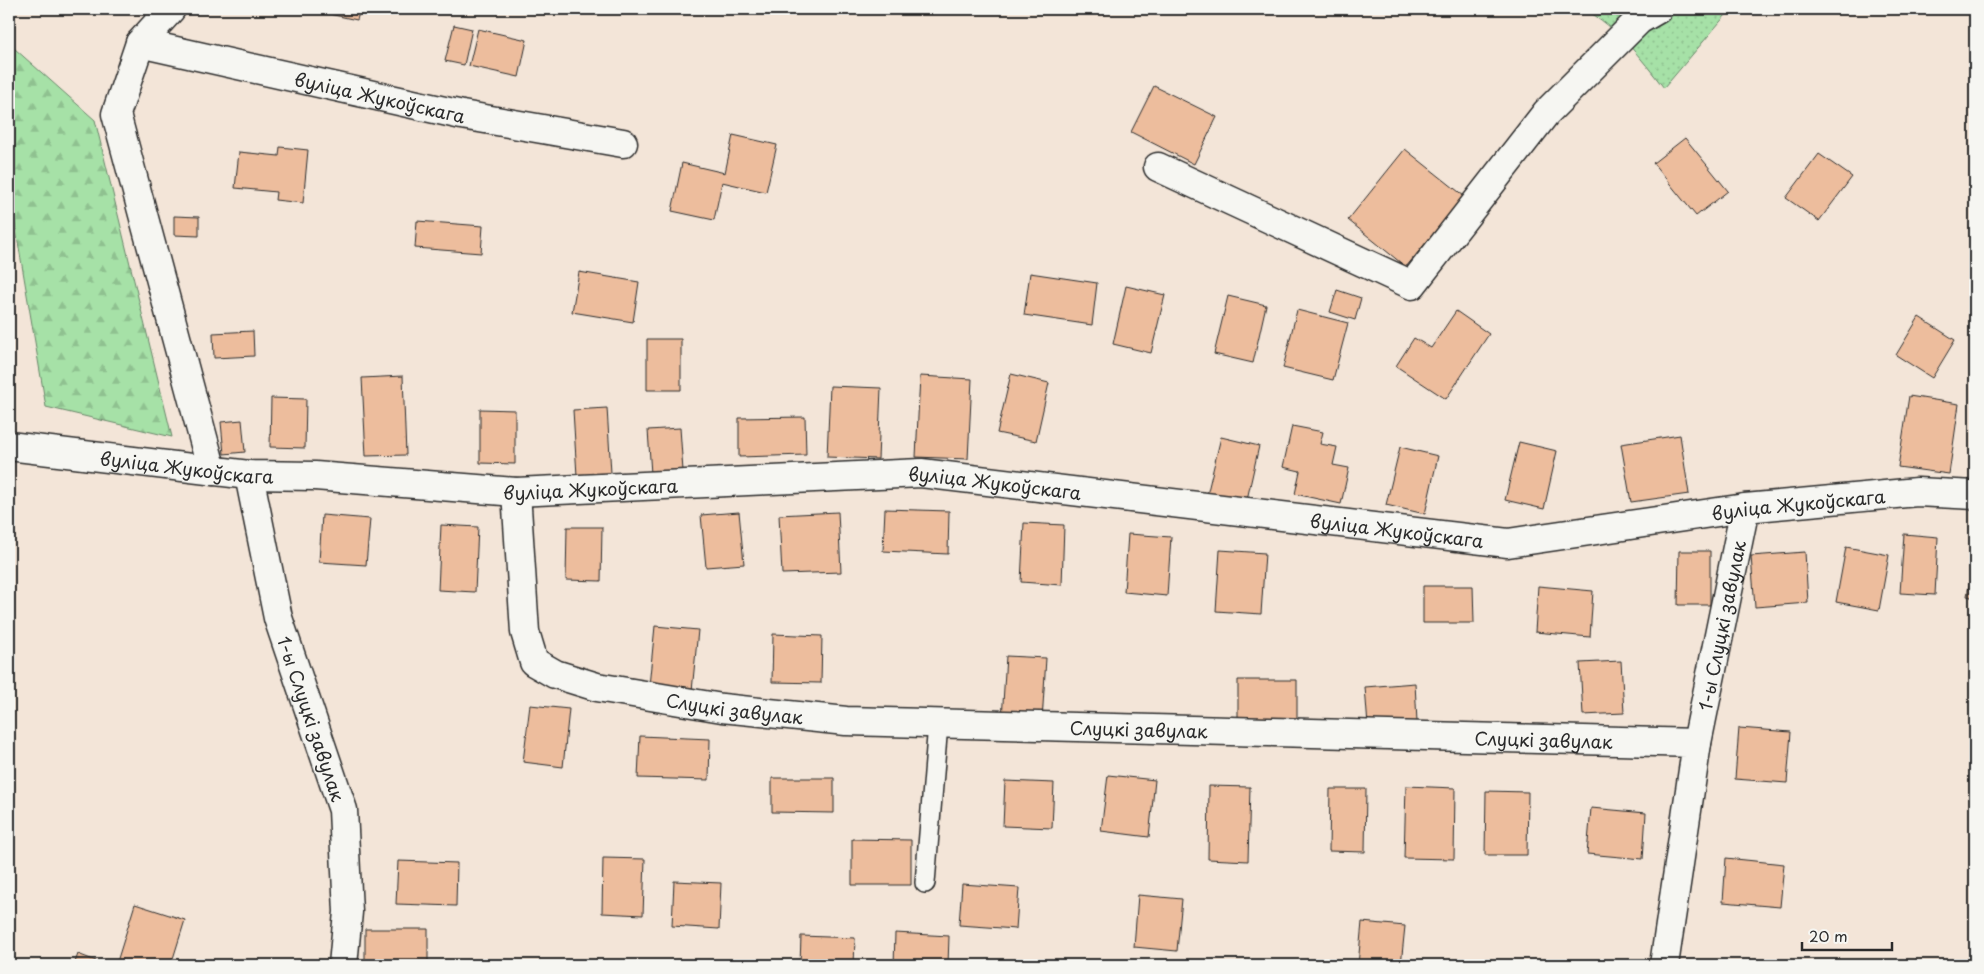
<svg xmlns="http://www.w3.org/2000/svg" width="1984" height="974" viewBox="0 0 1984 974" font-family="'Playpen Sans',sans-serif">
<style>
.grass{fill:url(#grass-dots);stroke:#688669}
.forest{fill:url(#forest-firs);stroke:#688669}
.building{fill:#edbd9d;stroke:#2b2b2b}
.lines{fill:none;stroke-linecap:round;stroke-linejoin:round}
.service-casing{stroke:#2b2b2b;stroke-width:22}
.minor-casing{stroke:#2b2b2b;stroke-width:31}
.service{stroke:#f6f6f2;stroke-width:19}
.minor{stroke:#f6f6f2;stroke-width:28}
.labels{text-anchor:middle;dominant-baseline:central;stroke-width:4;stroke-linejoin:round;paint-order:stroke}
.street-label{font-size:18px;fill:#2b2b2b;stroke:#f6f6f2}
</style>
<defs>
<pattern id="grass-dots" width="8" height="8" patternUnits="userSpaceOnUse" patternTransform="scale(1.25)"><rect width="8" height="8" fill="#a6e1a7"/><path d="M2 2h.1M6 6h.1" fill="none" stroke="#8fc190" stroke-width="1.8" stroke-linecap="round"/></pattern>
<pattern id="forest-firs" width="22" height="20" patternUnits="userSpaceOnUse" patternTransform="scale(1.25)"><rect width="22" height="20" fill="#a6e1a7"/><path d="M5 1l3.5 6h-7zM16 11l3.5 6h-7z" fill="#8fc190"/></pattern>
</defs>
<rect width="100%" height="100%" fill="#f3e5d8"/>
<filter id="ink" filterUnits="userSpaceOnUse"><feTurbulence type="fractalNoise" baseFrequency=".02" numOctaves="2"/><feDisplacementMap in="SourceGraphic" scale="10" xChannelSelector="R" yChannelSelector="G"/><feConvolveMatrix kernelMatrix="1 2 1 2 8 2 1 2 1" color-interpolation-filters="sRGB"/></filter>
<g filter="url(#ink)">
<!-- grass -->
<path class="grass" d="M1584,9H1731L1664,88C1641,58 1617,27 1584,9Z"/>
<!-- forest -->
<path class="forest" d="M9,46L15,49L95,120L172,437L46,407L14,218L9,214Z"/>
<!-- building -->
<path class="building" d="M315,9H360L357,20L315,11Z
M454,25L472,29L464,65L445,61Z
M478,29L527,40L519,77L469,66Z
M1154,86L1217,117L1194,164L1131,132Z
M733,135L777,145L766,192L722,182L714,220L672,211L682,163L725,173Z
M1685,138L1728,191L1696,216L1653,163Z
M280,147L308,150L303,203L275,200L276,192L235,188L239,152L279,156Z
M1405,149L1464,196L1406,267L1348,220Z
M1819,154L1852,177L1819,221L1786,198Z
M174,216L199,217V236L174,235Z
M417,221L483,226L481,253L415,248Z
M579,272L639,282L633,322L572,312Z
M1030,273L1097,283L1092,325L1024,315Z
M1126,286L1165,295L1151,353L1113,344Z
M1337,290L1361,298L1355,320L1330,312Z
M1228,296L1266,305L1253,363L1214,354Z
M1297,310L1348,323L1333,380L1283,368Z
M1456,311L1489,334L1446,399L1396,366L1414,338L1431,348Z
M1919,317L1955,340L1932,378L1896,355Z
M253,331L254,356L214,358L213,333Z
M647,339H681V390H647Z
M1011,374L1049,383L1036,441L997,433Z
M403,376L406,455L366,456L362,378Z
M920,376L972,379L968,459L916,457Z
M830,386L881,388L878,459L827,457Z
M1909,396L1959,404L1949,474L1898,467Z
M271,398L306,399L305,448L270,447Z
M607,408L611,473L577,476L573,410Z
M480,409L515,410V464L480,463Z
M805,417L806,455L739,457V418Z
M242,420L245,452L224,454L221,422Z
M1292,426L1323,432L1320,444L1337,447L1333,465L1349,468L1341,504L1295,494L1300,471L1283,467Z
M680,428L683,471L651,474L648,430Z
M1680,435L1689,494L1631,502L1621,444Z
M1221,437L1259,446L1246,504L1207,495Z
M1519,442L1557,451L1544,509L1505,500Z
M1400,447L1438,456L1425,514L1386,505Z
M9,495L12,496L9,531Z
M885,509L949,511L948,554L883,551Z
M739,512L744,564L706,567L701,515Z
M838,512L841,572L782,574L779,515Z
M322,515L370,519L366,565L319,562Z
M1024,523L1064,525L1062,585L1021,582Z
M441,525L478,527L475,592L438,590Z
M567,527H602L601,581L566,580Z
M1128,534L1171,537L1167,596L1124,592Z
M1904,534L1938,537L1935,595L1900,593Z
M1846,547L1889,555L1879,610L1836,602Z
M1220,550L1265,553L1261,614L1216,611Z
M1679,551H1710V605H1678Z
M1805,552L1808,603L1755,607L1751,556Z
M1975,553V598L1967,596Z
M1423,586H1473L1474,623H1423Z
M1538,586L1593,591L1590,637L1535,632Z
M655,626L698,630L692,691L649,686Z
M773,634L822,636L821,683L772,682Z
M1006,656L1046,658L1042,721L1002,719Z
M1621,661L1624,713L1583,715L1580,663Z
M1238,680H1297V721L1238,722Z
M1415,683L1417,722L1368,726L1365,687Z
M530,705L569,709L563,767L523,762Z
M1739,728L1791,732L1787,783L1735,779Z
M640,736L710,739L709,780L638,778Z
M1108,775L1155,780L1149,837L1101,831Z
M772,778H834V813L772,812Z
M1005,781L1054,783L1052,828L1003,826Z
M1209,786L1250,787L1248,861L1208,859Z
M1406,786L1455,788L1454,859L1404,858Z
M1330,789H1366L1365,852L1329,851Z
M1486,791L1528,792L1527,855H1485Z
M1591,808L1646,813L1643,859L1587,854Z
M852,839L911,840V885H852Z
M603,858L645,859L643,915L602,913Z
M1726,858L1784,864L1780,907L1723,902Z
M398,861L457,863L456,906L396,904Z
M674,881L721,883L719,929L672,926Z
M962,884L1019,888L1016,929L959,925Z
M1138,895L1182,899L1177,951L1134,947Z
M135,904L185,920L171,965H116Z
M1362,922L1405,926L1401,965H1358Z
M365,929H428V965H365Z
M895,933L949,936L948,965H894Z
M801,936L855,938L854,965H800Z
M78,954L96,961L95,965H74Z"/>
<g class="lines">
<!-- service casing -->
<g class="service-casing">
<path id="service" d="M925,883L938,724"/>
</g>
<!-- minor casing -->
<g class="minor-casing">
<g id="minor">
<path d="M171,9L140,43L116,114L212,471"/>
<path id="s1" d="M140,43L462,115L623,143"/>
<path d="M1158,167L1412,285L1546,113L1639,20L1658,9"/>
<path id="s2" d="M9,446L249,475L315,476L516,492L921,473L1508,543L1745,508L1917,492L1975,495"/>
<path id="s3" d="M249,475L278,618L343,810L348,912L343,965"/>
<path id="s4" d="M516,492L525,632L534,662L555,674L597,687L722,708L846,721L1697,743L1664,965"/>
<path id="s5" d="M1697,743L1745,508"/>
</g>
</g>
<!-- service -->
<use href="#service" class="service"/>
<!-- minor -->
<use href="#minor" class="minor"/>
</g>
</g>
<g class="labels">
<!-- street labels -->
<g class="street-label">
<text stroke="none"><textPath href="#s1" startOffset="246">вуліца Жукоўскага</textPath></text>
<text stroke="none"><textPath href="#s2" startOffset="179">вуліца Жукоўскага</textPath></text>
<text stroke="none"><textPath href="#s2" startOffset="989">вуліца Жукоўскага</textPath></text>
<text stroke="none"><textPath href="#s2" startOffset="584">вуліца Жукоўскага</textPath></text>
<text stroke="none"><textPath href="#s2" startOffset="1799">вуліца Жукоўскага</textPath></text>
<text stroke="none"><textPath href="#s2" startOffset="1394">вуліца Жукоўскага</textPath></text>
<text stroke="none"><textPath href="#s5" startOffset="120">1-ы Слуцкі завулак</textPath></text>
<text stroke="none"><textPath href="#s4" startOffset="379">Слуцкі завулак</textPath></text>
<text stroke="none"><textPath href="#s3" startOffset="252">1-ы Слуцкі завулак</textPath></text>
<text stroke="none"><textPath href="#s4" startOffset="784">Слуцкі завулак</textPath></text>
<text stroke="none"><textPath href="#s4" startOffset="1189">Слуцкі завулак</textPath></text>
</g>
</g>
<!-- margin -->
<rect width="1984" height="974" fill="none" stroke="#f6f6f2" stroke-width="30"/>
<rect x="15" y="15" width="1954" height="944" fill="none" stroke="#2b2b2b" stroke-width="2" filter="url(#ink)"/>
<!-- scale -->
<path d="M1802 942v8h90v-8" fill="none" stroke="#2b2b2b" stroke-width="2.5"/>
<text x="1809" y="942" font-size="15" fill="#2b2b2b" stroke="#f6f6f2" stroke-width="4" paint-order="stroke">20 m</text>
</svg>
